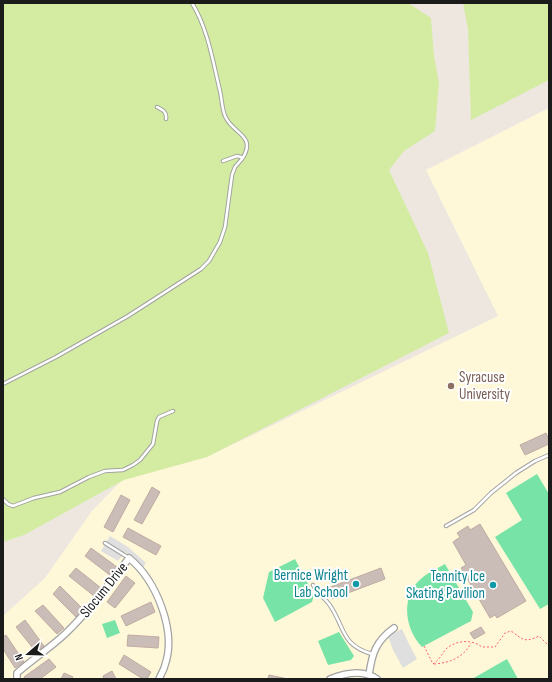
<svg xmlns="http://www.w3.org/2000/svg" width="552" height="682" viewBox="0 0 552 682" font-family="'Sofia Sans Condensed',sans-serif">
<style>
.education{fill:#fff8d8}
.grass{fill:#d3eca1}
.pitch{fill:#78e3a7}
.parking{fill:#dfdfdf}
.building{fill:#cabcb6;stroke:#c0aaa2}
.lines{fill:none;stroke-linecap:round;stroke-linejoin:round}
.lane-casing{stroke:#a2a2a2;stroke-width:4.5}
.street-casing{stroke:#a2a2a2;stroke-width:8}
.path{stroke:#ff606a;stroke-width:1;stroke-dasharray:2 2;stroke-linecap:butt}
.lane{stroke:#fff;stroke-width:2.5}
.street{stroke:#fff;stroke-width:5.5}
.education-dot{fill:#8d6e63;stroke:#fff;stroke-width:1.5}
.culture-dot{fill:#0f9aa8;stroke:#fff;stroke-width:1.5}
.labels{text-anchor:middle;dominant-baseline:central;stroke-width:4;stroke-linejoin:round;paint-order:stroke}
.education-label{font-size:15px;fill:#785e54;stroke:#fff;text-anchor:start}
.culture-label{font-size:15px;fill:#0d838f;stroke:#fff;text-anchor:end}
.street-label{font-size:15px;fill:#1b1b1b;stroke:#fff}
</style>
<rect width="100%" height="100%" fill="#eee7e0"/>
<!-- education -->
<path class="education" d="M549,108V679H3V616L45,578L92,511L122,480L207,457L498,316L426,170Z"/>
<!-- grass -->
<path class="grass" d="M3,3H408L431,18L434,56L439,83L435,131L404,151L389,170L428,253L449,333L207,457L124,480L24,535L3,542Z
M463,3H549V80L471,120L468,29Z"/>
<!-- pitch -->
<path class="pitch" d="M537,474L549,494V604L540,609L495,537L522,520L506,493Z
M295,559L314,595L312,602L275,622L263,598L269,572Z
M445,564L473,612L471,621L422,647C404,628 400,595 423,577C429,572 438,568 445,564Z
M115,620L120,633L107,638L102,624Z
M339,632L354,656L351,660L328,665L318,641Z
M507,659L518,679H472Z"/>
<!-- parking -->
<path class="parking" d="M110,536L128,547L146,563L143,567L125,552L118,561L101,551Z
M402,629L409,644L417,659L403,668L393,650L388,636Z"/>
<!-- building -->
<path class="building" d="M546,433L549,440V444L525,455L520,445Z
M152,487L160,492L142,524L134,520Z
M121,495L130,500L113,532L104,527Z
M480,524L526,601L497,618L495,615L490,618L461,568L466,565L453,542L460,537L457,533L468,526L470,530Z
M128,528L161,546L156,555L123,537Z
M91,548L117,567L111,576L85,556Z
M76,568L101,588L94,596L69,576Z
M381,568L385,579L332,599L328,588Z
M126,576L135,583L115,608L107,602Z
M60,586L83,609L76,617L53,594Z
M151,602L155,612L126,626L121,616Z
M43,605L64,628L57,634L35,611Z
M25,620L44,646L36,652L16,627Z
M481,627L485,633L474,639L470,633Z
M6,635L24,662L15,668L3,649V637Z
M128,635L159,637L158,648L127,646Z
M124,655L151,672L147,679H143L119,664Z
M49,659L56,667L40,679H25L24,677Z
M112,671L116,679H104L103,676Z
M64,673L73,677L72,679H61Z
M269,675L288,679H268Z"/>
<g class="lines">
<!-- lane casing -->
<g class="lane-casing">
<path id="lane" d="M192,3C208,29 213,62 220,91C222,100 222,111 226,118C234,134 257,136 242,159
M157,107C163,110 167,112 166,119
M3,384L56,357L128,316L201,269L209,261L220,242L225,227L232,175L235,167L242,159L241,157L237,156L223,161
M3,499L8,504L13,506L34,498L60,492L89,477L105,471L123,470L133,465L140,460L153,444L157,421L159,417L173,411
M446,526L474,510L491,493L516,473L535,461L549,455
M105,543L129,558
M313,585C317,593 324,597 329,604C345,626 340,645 372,654"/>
</g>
<!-- street casing -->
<g class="street-casing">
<path id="street" d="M369,675C372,653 376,641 394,628
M17,679V673C33,659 50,648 65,634C89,611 109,585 129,558C156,580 177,631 165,665C164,670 161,674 159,679
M330,679C345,673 363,669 377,679"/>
</g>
<!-- path -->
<path class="path" d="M424,646L433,664C439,660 442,654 446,649C456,640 472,639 482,647H495L505,633L511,631C522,638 523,644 539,636L549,646
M434,664C450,663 464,657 471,643"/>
<!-- lane -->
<use href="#lane" class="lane"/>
<!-- street -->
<use href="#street" class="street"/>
</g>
<!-- markers -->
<circle class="education-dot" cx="451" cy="386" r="4"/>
<g class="culture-dot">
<circle cx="356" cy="584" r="4"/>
<circle cx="493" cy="585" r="4"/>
</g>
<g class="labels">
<!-- education labels -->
<g class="education-label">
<text x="459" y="377">Syracuse<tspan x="459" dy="17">University</tspan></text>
</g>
<!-- culture labels -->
<g class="culture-label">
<text x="348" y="575">Bernice Wright<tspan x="348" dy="17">Lab School</tspan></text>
<text x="485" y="576">Tennity Ice<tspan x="485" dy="17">Skating Pavilion</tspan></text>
</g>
<!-- street labels -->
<g class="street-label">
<text transform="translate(104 590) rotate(-51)">Slocum Drive</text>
</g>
</g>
<!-- border -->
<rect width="552" height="682" fill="none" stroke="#1b1b1b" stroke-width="8"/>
<!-- north arrow -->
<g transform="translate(28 654) rotate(250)" stroke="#ffffff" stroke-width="3" paint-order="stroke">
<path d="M0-3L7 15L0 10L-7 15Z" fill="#1b1b1b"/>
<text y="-6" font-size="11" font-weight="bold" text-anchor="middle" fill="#1b1b1b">N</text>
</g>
</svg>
